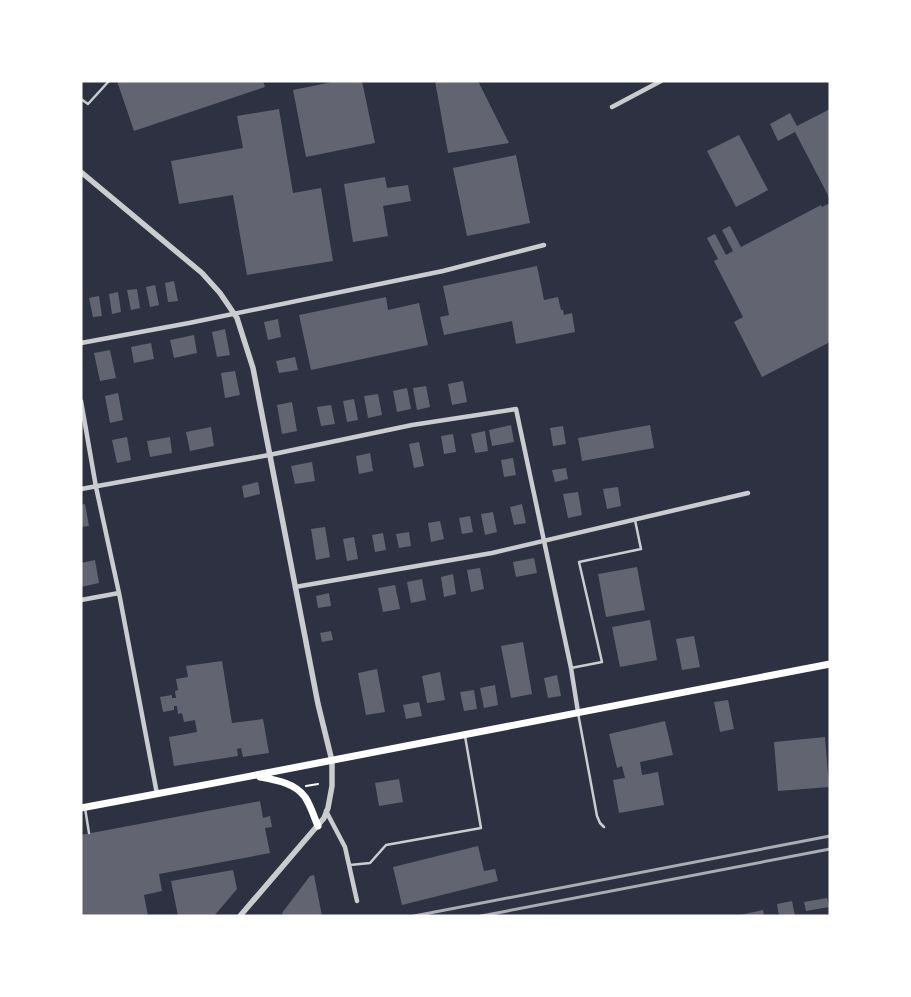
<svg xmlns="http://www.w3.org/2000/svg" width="911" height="997" viewBox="0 0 911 997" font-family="Arial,sans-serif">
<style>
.building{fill:#626471}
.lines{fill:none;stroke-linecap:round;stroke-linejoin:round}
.path{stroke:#fff;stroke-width:2}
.service{stroke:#caccd0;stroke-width:2.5}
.minor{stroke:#caccd0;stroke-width:4.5}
.tertiary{stroke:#caccd0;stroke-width:5.5}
.secondary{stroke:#fff;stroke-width:7}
.rail{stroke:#abadb3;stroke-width:3}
</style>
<rect width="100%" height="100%" fill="#2d3142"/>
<!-- building -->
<path class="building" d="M117,81H263L265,87L134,131Z
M337,81H362L375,143L306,157L293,90Z
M435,81H478L509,143L448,153Z
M279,109L293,193L321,188L333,261L247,275L233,195L179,204L171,161L243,148L237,116Z
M830,109V199L795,132L778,141L770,124L790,113L797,126Z
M739,135L768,190L736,207L707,151Z
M516,155L530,223L467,236L453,168Z
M385,177L387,188L408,185L411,201L383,206L388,236L353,242L344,184Z
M830,203V342L762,377L734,322L743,317L714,261L718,259L707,238L715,234L726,255L733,251L722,230L730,226L741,247L821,205L822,207Z
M537,266L544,300L558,297L561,310H563L564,315L572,313L575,332L516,344L512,321L444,335L440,317L449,315L443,286Z
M174,281L178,301L168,302L165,283Z
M155,285L159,305L150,307L146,287Z
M137,289L140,308L131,310L127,290Z
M118,292L121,312L112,314L109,294Z
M99,296L102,316L93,317L89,298Z
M386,297L388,310L419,303L428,345L311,370L299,315Z
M278,319L281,337L268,340L264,322Z
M225,329L230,355L217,357L212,332Z
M194,335L197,353L174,358L170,340Z
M151,343L154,359L134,363L131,347Z
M110,350L116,378L100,381L94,353Z
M295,357L298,370L279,373L276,361Z
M235,371L240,395L225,398L221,373Z
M463,381L467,402L452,405L448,384Z
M426,386L430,407L417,410L413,388Z
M407,388L411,409L397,412L393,391Z
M118,393L123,420L110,423L105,396Z
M378,394L382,415L368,418L364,396Z
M354,399L358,420L347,422L343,401Z
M292,402L297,431L282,434L277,405Z
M331,405L335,424L321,426L317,407Z
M511,425L514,442L492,446L489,430Z
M650,425L654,448L582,461L578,438Z
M563,426L566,444L553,446L550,428Z
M211,427L214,446L190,451L186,432Z
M485,431L488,451L475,453L471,434Z
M453,434L456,452L444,454L441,436Z
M127,437L131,460L117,463L112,440Z
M170,437L172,453L150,457L147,441Z
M419,442L424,466L414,468L409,444Z
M370,453L373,471L359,474L356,456Z
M513,458L516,475L504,477L501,460Z
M312,462L315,481L295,484L291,466Z
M566,468L568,479L555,482L552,470Z
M258,482L260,494L244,498L242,486Z
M618,487L621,506L607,509L603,489Z
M578,492L582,515L568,518L563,494Z
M85,504L89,526L81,527V505Z
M522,504L526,523L514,525L510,507Z
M493,512L497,532L485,535L481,514Z
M470,516L473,532L462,534L459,518Z
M440,521L444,539L431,542L428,523Z
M325,527L330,557L316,560L311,529Z
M409,532L411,546L399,548L396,534Z
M383,533L386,550L375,552L372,535Z
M354,537L358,559L347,561L343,539Z
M534,558L537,573L516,577L513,562Z
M95,560L99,583L81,587V563Z
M637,567L645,610L606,617L598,574Z
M480,568L484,589L471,592L467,570Z
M453,574L456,594L444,597L441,577Z
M422,579L426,600L411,603L407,582Z
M395,585L400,609L383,612L378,588Z
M329,593L331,606L318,608L316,596Z
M650,620L657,660L620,667L612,627Z
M331,631L333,640L322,642L320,633Z
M694,636L700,667L682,670L676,639Z
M523,642L532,694L511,698L501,646Z
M222,661L232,723L263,719L269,753L243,757L241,748L237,749L238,756L174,766L169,737L197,732L195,720L184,722L182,713L178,714L177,706H174V710L163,712L160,697L172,695V698H176L175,691L178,690L176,679L188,677L186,666Z
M377,669L385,712L366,715L358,673Z
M440,672L445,700L427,703L422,676Z
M557,675L561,696L548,698L544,678Z
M495,685L498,705L484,708L480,688Z
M474,690L477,709L464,711L460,692Z
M728,700L734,729L720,732L714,702Z
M419,702L422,716L406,719L403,705Z
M665,721L673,755L640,762L642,775L658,772L664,805L619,813L613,780L625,778L622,766L617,768L609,734Z
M825,737L829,787L778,791L774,742Z
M399,779L403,802L379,806L375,783Z
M260,801L263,818L270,816L272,827L265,828L270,853L159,874L162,891L144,895L148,916H81V835Z
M478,846L484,871L495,869L498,881L402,905L393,867Z
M233,870L237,889L214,916H178L171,881Z
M314,875L322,916H283L282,913L310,876Z
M827,898L829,907L806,911L804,902Z
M792,901L795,916H779L777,904Z
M763,910L764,916H740V915Z"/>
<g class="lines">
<!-- path -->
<path class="path" d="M306,786L318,784"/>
<!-- service -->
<path class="service" d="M81,99L88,104L109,81
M571,668L602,662L579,562L641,549L635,520
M578,713L597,816L600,823L604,827
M85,808L89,833
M350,865L370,863L386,845L481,828L465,736"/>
<!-- minor -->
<path class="minor" d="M612,107L661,81
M81,343L189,323L443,271L544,245
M81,401L96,487L119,593L157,794
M81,489L269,455L412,425L516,409L571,668L578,712
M295,587L492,553L748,493
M81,600L119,593
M326,811L345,847L357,901"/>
<!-- tertiary -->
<path class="tertiary" d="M81,172L202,273L220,293L237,318L253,368L318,704L332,761V786L328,808L324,818L240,916"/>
<!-- secondary -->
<path class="secondary" d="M260,777C276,780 295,783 305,797C311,806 314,817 318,826
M81,808C331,762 580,711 830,664"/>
<!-- rail -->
<path class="rail" d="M414,916L830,836
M481,916L830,849"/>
</g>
<!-- border -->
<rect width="911" height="997" fill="none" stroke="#ffffff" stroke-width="165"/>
</svg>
